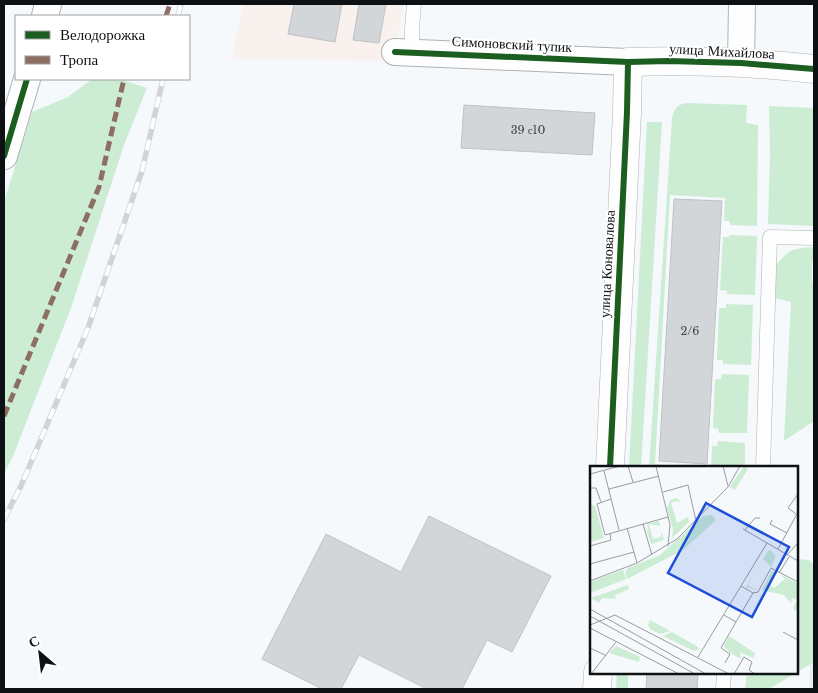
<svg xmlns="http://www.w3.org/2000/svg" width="818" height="693" viewBox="0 0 818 693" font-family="'Libre Baskerville',serif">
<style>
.built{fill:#e5eef6}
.industrial{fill:#f9f1ed}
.green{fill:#ccecd4}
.building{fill:#d3d6d9;stroke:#bfc2c4}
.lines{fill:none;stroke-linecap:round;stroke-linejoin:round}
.lane-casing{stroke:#afb2b4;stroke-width:15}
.street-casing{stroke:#afb2b4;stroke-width:28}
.secondary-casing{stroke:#afb2b4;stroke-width:29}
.lane{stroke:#fefeff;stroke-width:14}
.street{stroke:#fefeff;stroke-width:26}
.secondary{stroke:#fefeff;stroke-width:28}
.rail-casing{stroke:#d1d3d4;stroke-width:5.5}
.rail{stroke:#fff;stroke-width:4;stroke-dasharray:11;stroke-linecap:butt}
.quiet{stroke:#8d6e63;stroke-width:5;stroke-dasharray:10 5;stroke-linecap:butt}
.cycleway-casing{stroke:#fff;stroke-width:9}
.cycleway{stroke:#1b5e20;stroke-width:6}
.labels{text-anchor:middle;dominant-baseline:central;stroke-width:4;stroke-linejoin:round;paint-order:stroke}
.number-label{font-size:11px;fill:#3f4244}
.street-label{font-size:14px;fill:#0e1113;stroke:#fff}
.inset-road{fill:none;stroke:#999c9f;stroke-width:1}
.view{fill:#1d4ed8;fill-opacity:0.15;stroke:#1d4ed8;stroke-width:2.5}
.inset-edge{fill:none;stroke:#0e1113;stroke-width:2.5}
</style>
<rect width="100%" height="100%" fill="#f5f9fc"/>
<!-- built -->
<path class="built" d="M814,576V689H809Z"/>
<!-- industrial -->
<path class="industrial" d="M243,4H404L393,61L232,59Z"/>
<!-- green -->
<path class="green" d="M92,79H120L147,88L124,145L71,308L13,456L4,474V202L32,112L68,97Z
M687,103L747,105L746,123L758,125L757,226L730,225V221H724L725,198L670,195L655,464L693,467H649L672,118C675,108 676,105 687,103Z
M769,106L814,108V226L768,224L770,154Z
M647,122H662L641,467H629Z
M729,235L757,236L755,295L727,294V291L720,290L723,237H729Z
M814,247V262H812V282H814V421L784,441L791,302L774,298L776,265L783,257L790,251L801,248Z
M726,304L753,305L751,365L723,364V360H717L719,308H726Z
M722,374L749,375L747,433H719L718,429L713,428L715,379H721Z
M718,441L745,443V463L743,467H711L712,446H717Z
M797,559L809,560L814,565V662L769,689H745L747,672H797Z
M617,672H628V689H616Z"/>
<!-- building -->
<path class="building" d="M294,4H342L335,42L288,34Z
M359,4H386L379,43L353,40Z
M464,105L595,113L592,155L461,148Z
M674,199L722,201L707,464L659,461Z
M429,516L551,576L512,652L487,640L462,689H427L359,655L341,689H322L262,659L326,534L401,572Z
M647,672H698L697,689H646Z"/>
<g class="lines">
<!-- lane casing -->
<g class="lane-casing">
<path id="lane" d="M412,52V29L414,4
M763,467L770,237L814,238
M723,689L724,672"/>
</g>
<!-- street casing -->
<g class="street-casing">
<path id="street" d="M45,16L48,4
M395,52L628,62
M741,63L742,4
M4,156L27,79"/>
</g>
<!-- secondary casing -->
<g class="secondary-casing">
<path id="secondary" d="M610,467L627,112L628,62C690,60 753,62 814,69
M597,689L598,672"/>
</g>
<!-- lane -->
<use href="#lane" class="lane"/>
<!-- street -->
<use href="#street" class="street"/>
<!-- secondary -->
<use href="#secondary" class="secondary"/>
<!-- rail casing -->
<g class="rail-casing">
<path id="rail" d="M178,16L181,4
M4,519L21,486L88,328L142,171L163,79"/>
</g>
<!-- rail -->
<use href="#rail" class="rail"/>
<!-- quiet -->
<path class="quiet" d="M166,16L170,4
M4,416L99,187L124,79"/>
<!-- cycleway casing -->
<g class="cycleway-casing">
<path id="cycleway" d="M395,52L628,62L668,61L741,63L814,69
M4,156L27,79
M610,467L627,112L628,62"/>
</g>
<!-- cycleway -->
<use href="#cycleway" class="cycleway"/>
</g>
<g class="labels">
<!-- number labels -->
<g class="number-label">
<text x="528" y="130">39 с10</text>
<text x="690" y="331">2/6</text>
</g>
<!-- street labels -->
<g class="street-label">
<text transform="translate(512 44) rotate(3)">Симоновский тупик</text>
<text transform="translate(722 51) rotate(3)">улица Михайлова</text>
<text transform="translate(607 264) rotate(-87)">улица Коновалова</text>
</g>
</g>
<!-- overview -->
<g transform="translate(590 466)">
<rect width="208" height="208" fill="#f5f9fc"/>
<path d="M154,0L158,3L145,24L140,21ZM86,32L92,35L81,36L87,57L98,51L99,56L82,72L83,63L77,43L80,34ZM0,39L5,40L14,72L0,76ZM122,49L126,54L93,84L37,113L35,106L38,102L70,89L113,50ZM69,55L70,60L59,58L63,73L71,71L72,66L74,74L61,78L55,59L59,68L57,58ZM180,84L186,90L181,101L173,93L158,119L167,124L156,121L178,85ZM33,104L36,113L0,127V116ZM182,105L189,108L184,107L181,114V120L184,122L195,113L190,108L207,117V146L203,142L207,134L202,132L201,137L194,129L172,124ZM38,119L39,123L25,129L26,133L12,132L9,137L1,132ZM60,154L80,165L70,168L60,163L58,159ZM82,166L108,181L109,184L104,185L73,170ZM139,170L165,187L163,192L150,186L151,193L139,186L134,180ZM26,180L50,191L49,196L19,187Z" fill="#ccecd4"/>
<path class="inset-road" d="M38,0L43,16M66,0L80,59L78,80M133,0L138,20M14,5L29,64M0,8L30,0M0,22H6L11,36M19,23L69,10M73,26L98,19L106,55M21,33L7,38L15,69L78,51M206,48L198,42L208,28M182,54L180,58L197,67M53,58L62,89M37,62L47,97M153,63L208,95M155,64L165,52H170M0,80L21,74L20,68M188,83L208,46M197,89L208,77M0,98L44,86M189,107L199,91M0,115L47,97L87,73L138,21L150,0M163,127L168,126L181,102L208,116M0,143L116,208M134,149L146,156L131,182L140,188L135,197M0,150L105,208M146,156L163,127L151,120M0,159L25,149L139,208M0,162L89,208M193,166L208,174M0,182L15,189M108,191L177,77M1,208L26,176M144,208L154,191L162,196L159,204L165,208"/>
<path class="view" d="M116,37L199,81L162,151L78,107Z"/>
<rect width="208" height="208" class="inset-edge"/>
</g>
<!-- border -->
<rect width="818" height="693" fill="none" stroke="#0e1113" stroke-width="10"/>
<!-- legend -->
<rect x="15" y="15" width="175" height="65" fill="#ffffff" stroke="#9fa0a1"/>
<rect x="25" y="31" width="25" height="8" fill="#1b5e20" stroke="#9fa0a1"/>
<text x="60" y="40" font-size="15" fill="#0e1113">Велодорожка</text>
<rect x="25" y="56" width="25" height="8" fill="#8d6e63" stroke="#9fa0a1"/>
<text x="60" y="65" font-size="15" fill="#0e1113">Тропа</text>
<!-- north arrow -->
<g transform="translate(40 653) rotate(332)" stroke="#ffffff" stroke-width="4" paint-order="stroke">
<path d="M0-4L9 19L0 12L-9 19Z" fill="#0e1113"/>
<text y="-8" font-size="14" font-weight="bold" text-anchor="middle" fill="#0e1113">С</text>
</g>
</svg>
